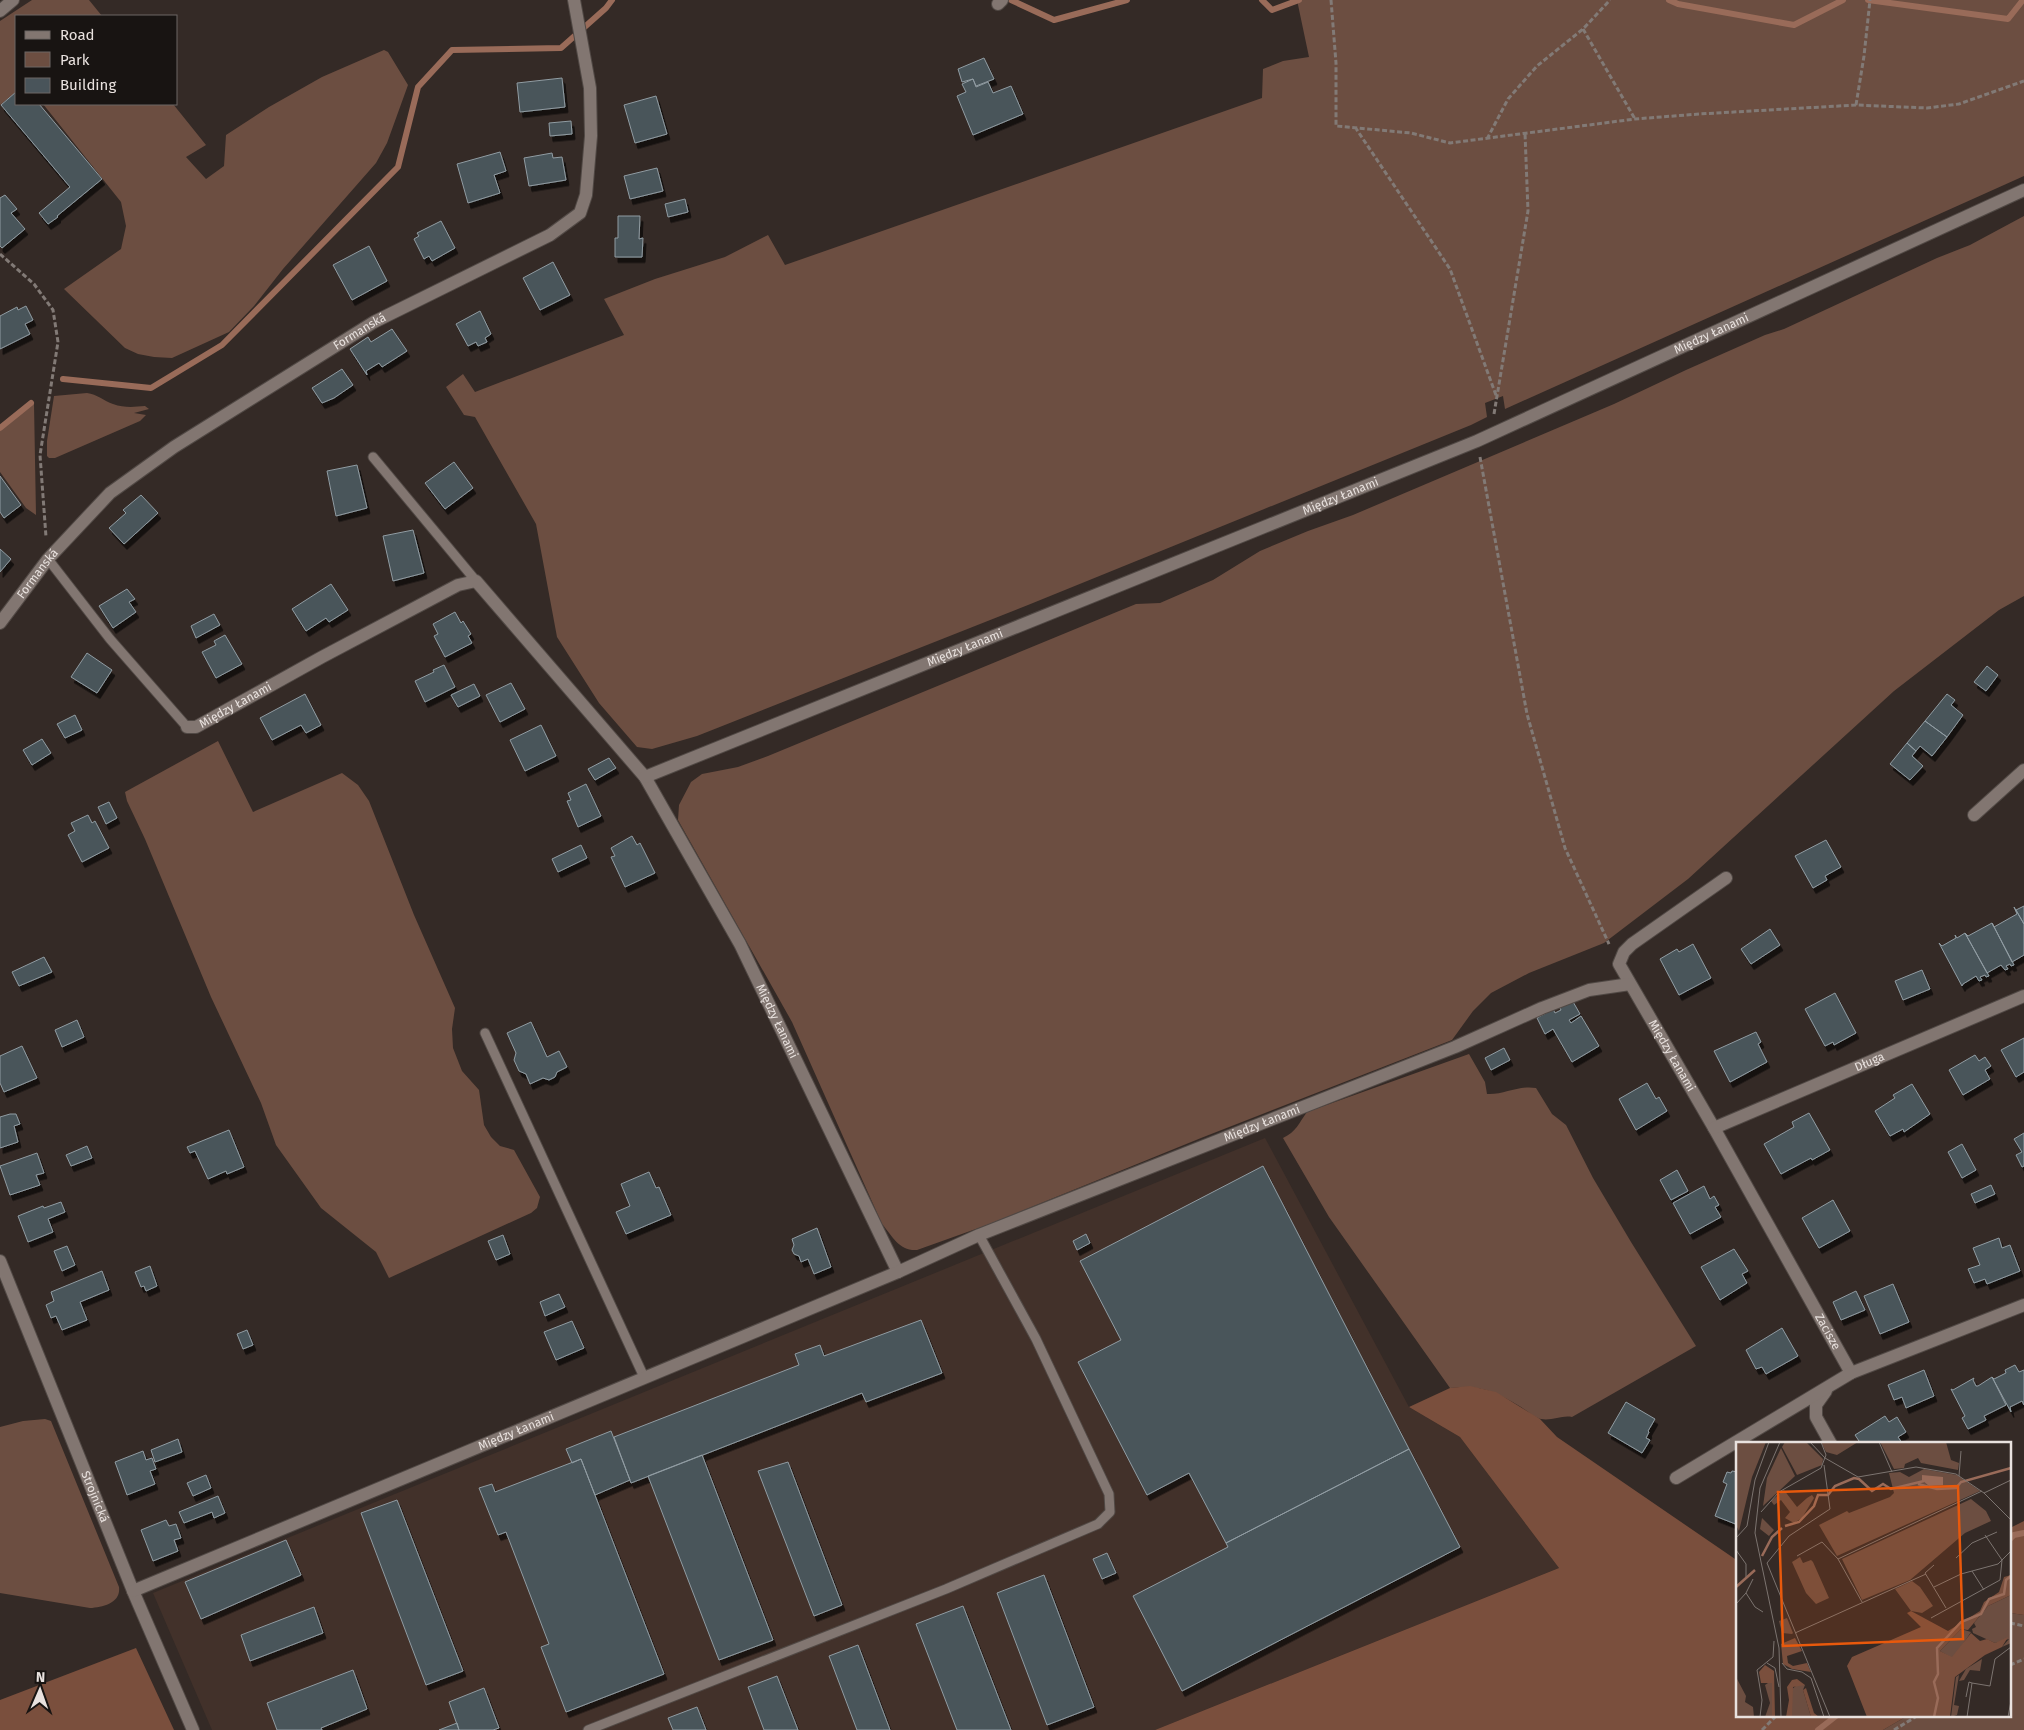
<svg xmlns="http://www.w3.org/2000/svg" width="2024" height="1730" viewBox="0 0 2024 1730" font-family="'Fira Sans',sans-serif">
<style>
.built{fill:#42312a}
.green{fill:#6c4e41}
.forest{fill:#7a4f3d}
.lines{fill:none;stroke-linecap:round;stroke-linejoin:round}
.stream{stroke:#996b59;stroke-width:6}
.building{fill:#49545a;stroke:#909ca2;filter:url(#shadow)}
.service-casing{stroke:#514945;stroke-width:11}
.minor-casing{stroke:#514945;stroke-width:14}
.path{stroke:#827a76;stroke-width:3;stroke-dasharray:5 2.5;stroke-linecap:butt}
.service{stroke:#827671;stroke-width:9}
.minor{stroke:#827671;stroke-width:12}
.labels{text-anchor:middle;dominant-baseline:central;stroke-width:4.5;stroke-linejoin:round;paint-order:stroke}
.street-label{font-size:12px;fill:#e9e2df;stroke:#181412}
.inset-river{fill:none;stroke:#996b59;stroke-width:2.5}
.inset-road{fill:none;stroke:#7c7470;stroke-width:1}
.view{fill:#e8590c;fill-opacity:0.15;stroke:#e8590c;stroke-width:2.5}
.inset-edge{fill:none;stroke:#e9e2df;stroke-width:2.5}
</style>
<defs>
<filter id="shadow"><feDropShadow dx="3" dy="5.5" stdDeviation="0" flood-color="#0009"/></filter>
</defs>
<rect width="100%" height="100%" fill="#342a26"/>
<!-- built -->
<path class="built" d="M1265,1138L1409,1407L1460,1437L1559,1568L1155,1730H212L153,1593Z"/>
<!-- green -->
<path class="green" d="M32,0H89L102,16H16V92L0,105V21Z
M1297,0H2024V176L1505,409L1503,396L1485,403L1487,417L1471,425L1028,605L697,736L652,749L637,747L599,703L557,637L536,524L475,417L464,415L446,387L463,374L475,392L624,335L604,299L655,279L725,257L768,235L785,265L1262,98L1263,69L1283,61L1309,57Z
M384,50L388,52L408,85L387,143L376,163L283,269L254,306L229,332L172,358L154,357L138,354L125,348L64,289L121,249L126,226L121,202L43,104H173L206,145L186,157L206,179L224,166L226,135L269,107L322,77Z
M2024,216V596L1999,610L1894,691L1688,879L1604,943L1529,973L1491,993L1473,1011L1452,1040L1201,1138L987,1225L917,1250C899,1251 893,1237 882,1224L792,1022L678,820L679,805L691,782L702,774L738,767L768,756L1136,604L1160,603L1213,580L1260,551L1308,531L1353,515L1614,404L1686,370L1765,335L1784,329L1937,258L1970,245Z
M87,393C97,394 104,401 113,404C124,408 134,407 145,406L149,409L134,413L146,415L140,421L55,458H49L47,456V441L54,396Z
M34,404L36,515L26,508L0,472V429L30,405Z
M218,741L253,812L342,773L358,785L369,801L414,915L455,1008L452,1029L453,1048L462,1071L479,1090L484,1125L491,1137L500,1146L514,1150L540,1197L537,1208L531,1213L389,1278L376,1252L321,1208L276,1145L261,1103L211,997L145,839L127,801L125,792Z
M1469,1054L1485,1082L1487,1094C1504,1095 1518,1085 1536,1088L1552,1114L1566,1125L1593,1178L1631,1242L1696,1346L1572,1417C1562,1415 1552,1421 1541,1419C1535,1418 1527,1411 1521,1407C1494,1391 1482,1385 1450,1388L1329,1217L1283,1138C1296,1132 1299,1123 1307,1112Z
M45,1419L51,1421L119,1587C121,1603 103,1607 90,1608L0,1593V1427L23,1421Z
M2010,1613L2024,1615V1730H1883L1907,1716H2010Z"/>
<!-- forest -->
<path class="forest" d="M1470,1386L1496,1392L1540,1419L1557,1437L1738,1561V1716H1907L1883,1730H1155L1559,1568L1460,1437L1409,1407L1450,1388Z
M2024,1521V1615L2010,1613V1528Z
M136,1648L174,1730H0V1700Z"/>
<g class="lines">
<!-- stream -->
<path class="stream" d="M1011,0L1054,20L1127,0
M1262,0L1272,10L1299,0
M1669,0L1678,4L1794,25L1843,0
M1868,0L2008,19L2023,0
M63,379L151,388L222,345L398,167L418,87L452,50L561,48L606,8L612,0
M0,428L31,403
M2010,1539L2014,1535L2024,1533
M1818,1730L1836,1716"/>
</g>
<!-- building -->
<path class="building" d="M984,58L994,79L976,86L973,79L962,82L958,69Z
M562,78L565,107L520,112L517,83Z
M973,79L976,87L988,82L993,93L1011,86L1023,114L973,135L957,96L966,92L962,84Z
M16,92V104H39L102,179L57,216L58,217L48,224L39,213L70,187L1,105Z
M656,96L667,134L635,143L624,105Z
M571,121L572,134L550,136L549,123Z
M500,152L506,171L494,175L500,193L468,203L457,164Z
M552,153L553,158L562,157L566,180L529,186L524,158Z
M657,168L663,191L630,199L624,176Z
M5,195L17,209L11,213L25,229L2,248L0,246V198Z
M685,199L688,212L668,217L665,204Z
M618,216H640L639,239L643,238L642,257H615V238H618Z
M441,221L455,248L432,261L429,256L424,259L414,239L419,236L417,233Z
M369,246L387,281L352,300L333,265Z
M553,262L570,295L540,310L523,278Z
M26,306L33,320L25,324L30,334L0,349V316L17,307L18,310Z
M480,311L491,334L485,338L487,342L478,346L476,342L468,346L456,324Z
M392,329L407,351L382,367L379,363L366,371L367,375L350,349L368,337L371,342Z
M342,369L353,385L334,398L322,403L312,388Z
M454,462L473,488L445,509L425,483Z
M357,465L367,508L336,516L327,471Z
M0,476L21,505L4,518L0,512Z
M141,495L158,513L124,544L109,528L126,513L123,510Z
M413,530L424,573L393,581L383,536Z
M0,549L11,559L0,572Z
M331,584L348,610L329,622L326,618L306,631L292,609Z
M127,589L135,599L129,602L136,612L113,628L99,606Z
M455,612L461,623L463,621L471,634L468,636L472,643L445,657L434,636L438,634L433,624Z
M214,614L220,625L196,638L191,626Z
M225,635L242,664L216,678L202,652L216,645L214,641Z
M87,653L112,670L97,693L71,677Z
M444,665L455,687L425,702L415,681L434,672L433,670Z
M1987,666L1998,675L1986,691L1974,682Z
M511,683L525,709L500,722L486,695Z
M474,684L480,696L458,707L451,695Z
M305,694L321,725L306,733L301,725L272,740L260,718Z
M1947,694L1955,700L1951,705L1963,715L1947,737L1925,721Z
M75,715L82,730L65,738L57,724Z
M1925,721L1947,737L1932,756L1920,746L1916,751L1907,743Z
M541,725L556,756L525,771L510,740Z
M42,739L51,753L32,765L23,750Z
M1907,743L1916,751L1912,756L1923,766L1910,780L1890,764Z
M609,758L616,768L595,780L588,769Z
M586,784L601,816L578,827L567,801L571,800L568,793Z
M109,802L117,818L106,824L98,807Z
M88,815L92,823L95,821L109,848L82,862L68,835L75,831L71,823Z
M632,836L637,845L640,843L655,873L625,887L611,857L615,856L611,848Z
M1826,840L1841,867L1825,876L1827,880L1813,888L1795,856Z
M581,845L587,858L558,872L552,859Z
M2024,906V924L2016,910Z
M2014,907L2024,924V955L2012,962L1992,923L1994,927L2017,914Z
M1992,923L2014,965L2011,966L2010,964L2006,966L2008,969L2005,970L2001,965L1987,973L1965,933L1968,936Z
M1770,929L1780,945L1751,964L1741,949Z
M1965,933L1989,976L1986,977L1985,975L1980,977L1982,980L1979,981L1976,976L1963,984L1962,986L1939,943L1942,946L1956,938L1955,935L1957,938Z
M1693,944L1711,978L1679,995L1660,959L1677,949L1679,952Z
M44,957L52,972L19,986L12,972Z
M1922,970L1930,989L1903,1000L1895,981Z
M1835,993L1856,1033L1834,1045L1833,1042L1825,1046L1805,1009Z
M1572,1000L1580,1014L1569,1020L1571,1023L1581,1016L1599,1046L1572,1062L1553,1029L1545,1034L1537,1018L1553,1009L1555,1013L1561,1010L1559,1006Z
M77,1020L84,1037L62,1047L55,1030Z
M531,1022L547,1057L559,1051L567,1067L557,1072L555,1077L549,1080L543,1078L530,1084L526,1074L519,1071L514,1060L516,1053L507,1033Z
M1756,1032L1761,1042L1758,1044L1767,1062L1730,1082L1714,1051Z
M2024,1038V1072L2016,1077L2001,1050Z
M22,1046L37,1078L4,1092L0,1083V1056Z
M1504,1048L1510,1060L1491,1070L1485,1058Z
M1975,1055L1979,1061L1985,1057L1991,1066L1985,1070L1990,1079L1963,1095L1949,1070Z
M1647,1083L1656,1099L1659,1097L1667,1111L1636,1130L1619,1099Z
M1912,1084L1930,1114L1904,1132L1903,1129L1890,1136L1875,1111L1895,1098L1893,1095Z
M1809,1113L1830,1150L1812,1160L1811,1158L1781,1174L1764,1144L1794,1127L1792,1122Z
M10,1114H16L20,1124L14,1126L18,1142L0,1148V1117Z
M229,1130L244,1167L227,1174L226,1171L208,1179L195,1151L190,1153L187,1147Z
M2024,1133V1166L2022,1167L2016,1155L2022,1152L2014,1139Z
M1962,1144L1976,1170L1962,1178L1948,1152Z
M87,1146L92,1158L71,1166L66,1155Z
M37,1153L44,1173L36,1175L40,1185L10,1195L0,1166Z
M1263,1166L1409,1449L1226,1543L1189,1473L1147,1495L1078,1362L1121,1340L1080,1261Z
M1677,1170L1688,1191L1671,1200L1660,1180Z
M649,1172L656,1188L659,1187L671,1215L626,1234L616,1212L630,1206L621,1184Z
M1991,1185L1995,1194L1975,1203L1971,1194Z
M1704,1186L1710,1199L1714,1196L1719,1205L1715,1207L1721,1217L1690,1234L1673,1203Z
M1833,1200L1850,1231L1819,1248L1802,1218Z
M61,1202L65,1212L48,1219L53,1232L28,1242L18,1216L43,1206L44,1208Z
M817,1228L831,1267L814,1274L808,1259L801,1262L799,1256L794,1254L792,1250L794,1245L792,1239Z
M1086,1234L1090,1243L1077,1250L1073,1241Z
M503,1235L510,1254L496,1260L488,1241Z
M1999,1238L2002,1248L2010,1245L2020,1271L1987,1284L1985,1279L1974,1283L1968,1269L1980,1265L1973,1248Z
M67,1246L75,1265L62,1271L54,1251Z
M1734,1249L1748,1271L1742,1274L1747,1283L1720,1300L1701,1267Z
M150,1266L157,1286L146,1291L144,1286L141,1287L135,1272Z
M102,1271L109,1290L80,1302L87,1320L62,1330L56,1316L51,1318L46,1305L54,1301L51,1292Z
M1893,1284L1909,1322L1880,1334L1864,1296Z
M1856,1291L1865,1310L1841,1320L1833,1302Z
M559,1294L565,1307L545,1316L540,1302Z
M921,1320L942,1373L866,1402L862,1393L631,1483L614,1437L799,1365L795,1354L820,1345L824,1356Z
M572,1321L584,1348L556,1360L544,1332Z
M1782,1328L1798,1356L1766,1374L1762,1367L1756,1369L1746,1350Z
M247,1330L253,1345L243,1349L237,1334Z
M2015,1365L2019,1372L2024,1370V1405L2022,1401L2010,1407L2011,1412L1992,1377L1994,1379L2006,1373L2005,1370Z
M1924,1370L1934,1396L1906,1408L1902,1397L1894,1400L1888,1385Z
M1992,1377L2006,1405L1984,1416L1986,1420L1968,1429L1962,1418L1965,1416L1951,1389L1953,1390L1974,1378L1973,1380L1976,1386H1978Z
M1626,1402L1655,1419L1648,1431L1649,1432L1646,1438L1650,1440L1642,1453L1608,1433Z
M1885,1416L1889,1422L1897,1417L1906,1432L1898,1437L1902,1443L1861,1444L1855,1435Z
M611,1431L630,1480L595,1495L581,1459L572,1463L566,1449Z
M178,1439L182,1452L155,1462L151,1450Z
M1409,1449L1460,1547L1182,1691L1133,1596L1228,1547L1226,1543Z
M143,1451L146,1460L152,1458L156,1469L150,1471L155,1484L127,1495L115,1462Z
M702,1455L773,1640L719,1660L648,1476Z
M581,1459L664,1674L566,1712L541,1647L549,1644L506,1532L498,1535L479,1488L492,1484L495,1492Z
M788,1462L842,1605L814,1616L758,1471Z
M1732,1471L1738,1472V1525L1715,1516L1727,1484L1723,1482L1727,1472L1731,1473Z
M206,1475L211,1488L193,1496L187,1483Z
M218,1496L225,1513L214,1518L212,1512L184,1523L179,1512Z
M397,1500L463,1671L426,1685L361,1513Z
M166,1520L169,1526L176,1524L181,1538L174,1540L178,1551L153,1561L141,1530Z
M286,1540L301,1575L201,1619L185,1582Z
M1107,1553L1116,1573L1102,1579L1093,1559Z
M1044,1575L1094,1707L1047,1725L997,1593Z
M963,1606L1011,1730H957L916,1624Z
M314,1607L323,1633L250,1661L241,1635Z
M858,1645L890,1730H857L829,1656Z
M353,1670L367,1709L321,1728L322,1730H277L267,1703Z
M777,1676L798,1730H764L748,1687Z
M484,1688L499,1728L493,1730H459L449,1702Z
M697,1707L706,1730H673L668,1718Z
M457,1723L459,1730H439Z"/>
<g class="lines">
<!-- service casing -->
<g class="service-casing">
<path id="service" d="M373,457L476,581
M48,559L110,639L187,727
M485,1033L644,1377
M588,1730L946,1589L1098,1524L1110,1512L1109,1494L1036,1339L979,1235"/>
</g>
<!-- minor casing -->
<g class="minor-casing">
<g id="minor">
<path d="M998,4L1002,0"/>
<path d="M0,11L13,0"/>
<path id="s1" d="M0,623L48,559L110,493L174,447L374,322L550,235L580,213L586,195L591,136L590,88L574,0"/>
<path id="s2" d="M187,727H196L322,657L458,585L476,581L645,777L740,944L898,1272"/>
<path id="s3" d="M645,777L1477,441L2024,190"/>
<path d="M1974,815L2024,770"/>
<path id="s4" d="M1726,878L1632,944L1624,952L1619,964L1714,1128L1851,1373"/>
<path id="s5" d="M1714,1128L2024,996"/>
<path id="s6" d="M0,1261L133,1591L193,1730"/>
<path d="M1826,1391L1816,1405V1417L1831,1444"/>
<path d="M1676,1478L1851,1373L2024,1305"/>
<path id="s7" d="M133,1591L898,1272L979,1235L1455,1047L1542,1008L1589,990L1630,984"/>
</g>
</g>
<!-- path -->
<path class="path" d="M1331,0L1336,63V126L1411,133L1450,143L1635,119L1699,114L1856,105L1927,108L1959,104L2024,81
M1583,29L1635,119
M1856,105L1864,56L1870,0
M1355,127L1450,269L1497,398
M1487,139L1508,99L1537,66L1583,29L1610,0
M0,254L34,284L53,310L58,342L40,455L46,537
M1494,414L1528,211L1525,133
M1480,457L1527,714L1565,848L1609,944
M2010,1623L2024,1626
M2010,1665L2024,1659
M1762,1730L1776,1716
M1894,1730L1917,1716"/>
<!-- service -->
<use href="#service" class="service"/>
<!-- minor -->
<use href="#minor" class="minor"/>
</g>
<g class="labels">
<!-- street labels -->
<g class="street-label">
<text stroke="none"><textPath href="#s1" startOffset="468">Formanská</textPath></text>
<text stroke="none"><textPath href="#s3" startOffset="1155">Między Łanami</textPath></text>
<text stroke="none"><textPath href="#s3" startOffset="750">Między Łanami</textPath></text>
<text stroke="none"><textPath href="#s1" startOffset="62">Formanská</textPath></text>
<text stroke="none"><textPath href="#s3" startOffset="345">Między Łanami</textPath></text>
<text stroke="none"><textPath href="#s2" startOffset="54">Między Łanami</textPath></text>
<text stroke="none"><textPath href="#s2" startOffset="862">Między Łanami</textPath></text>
<text stroke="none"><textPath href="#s4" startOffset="245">Między Łanami</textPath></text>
<text stroke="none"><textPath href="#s5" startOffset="169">Długa</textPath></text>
<text stroke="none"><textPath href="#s7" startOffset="1222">Między Łanami</textPath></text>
<text stroke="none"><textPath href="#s4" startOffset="562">Zacisze</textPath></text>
<text stroke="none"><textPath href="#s7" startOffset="415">Między Łanami</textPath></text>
<text stroke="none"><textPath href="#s6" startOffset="254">Strojnická</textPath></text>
</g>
</g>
<!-- overview -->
<g transform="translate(1736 1442)">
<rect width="275" height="275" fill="#342a26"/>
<path d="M0,0H30L16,35L3,89L0,83ZM49,0H70L87,17L86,23L61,33L46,5ZM85,0H122L101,13L90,10ZM144,0H210L215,18L223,21L222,28L185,21L182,16L169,22L168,26L158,27ZM45,6L59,34L27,64L31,36ZM188,27L221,33L244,49L101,114L83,83L111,69L113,71L154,55L158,51L153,31L164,30L173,35ZM48,48L61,65L71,56L76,53L78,56L66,76L58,81L49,76L54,70L45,58L38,63L35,59ZM235,57L250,69L255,79L229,91L174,138L126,158L106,117ZM26,76L38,88L33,94L24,87ZM64,115L67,121L75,118L77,120L93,156L80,162L70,151L56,120ZM176,139L184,145L197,164L186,171L175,169L159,147ZM275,153V201L266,205L273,197L259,201L237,191L236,187L240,185L238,181L252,164ZM51,176L57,191L56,192L46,191L43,179ZM225,187L235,190L221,211L216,216L204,209ZM246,217L244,229L234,228L228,238L223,239L230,227ZM223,233L218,263L223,264L221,273L215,275L220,235ZM0,235L10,254L9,260L17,265L18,275H0ZM32,241H36V275H29L34,261L29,243ZM61,243H69L67,248L75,275H56V247Z" fill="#6c4e41"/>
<path d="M275,133V153L252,164L232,188L225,187L204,209L216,215L235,191L244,199L251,197L259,201L272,195L266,205L249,213L219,235L214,275H131L111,224L116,215L185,185L171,171L175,169L212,189L244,169L248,160L263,150L268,135ZM59,196L66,209L51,214L52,221L57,224L71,221L75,230L56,227L47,222L45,202ZM29,223L38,229L39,275H36V241H25L23,230ZM61,237L69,243L57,245L56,275H50L53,258L51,245L56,238ZM70,246L78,271L83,275H75L67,248Z" fill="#7a4f3d"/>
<path d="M186,33L207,35V43L193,44L186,38Z" fill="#996b59"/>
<path class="inset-river" d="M182,42L201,47L220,46L225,40L275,26M49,84L63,80L78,64L82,53H92L99,44L118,36L123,37L136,49L147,42L155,47L188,39M26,114L36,95L46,86M0,145L19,128M198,275L202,256L198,240L202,232L201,206L225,180L245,172L253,157L268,152L270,138L275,134"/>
<path class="inset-road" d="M44,0L24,46L19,91L43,206L45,275M74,0L89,16L122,35L180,25L220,32L248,51L275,78M143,0L156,30M88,23L94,67L53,94L31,121L94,275M223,34L225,9M248,51L275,38M25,70L43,50L85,26L90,13L85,0M0,96L11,84L19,38L33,0M0,108L10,122V135M61,114L86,100L102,117L126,160M220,116L236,101L261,90M102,117L246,49M198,123L189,131L210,166M236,129L248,148M198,145L225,132L262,122L275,109M10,151L19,165L27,170M0,162L10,151L17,137M195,176L264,138L266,118L249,93M59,191L190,132M31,221L39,226L43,245M46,221L51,227L66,230L75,236L88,275M230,255L233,240L236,241M24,275L26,258L21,228L37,215L38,199M231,275L236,241L254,244L259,217L275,205M272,275L275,259"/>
<path class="view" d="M222,44L227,197L47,204L42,50Z"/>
<rect width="275" height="275" class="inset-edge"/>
</g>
<!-- legend -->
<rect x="15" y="15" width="162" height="90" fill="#181412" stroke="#6c6664"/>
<rect x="25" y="31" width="25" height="8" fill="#827671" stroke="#6c6664"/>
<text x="60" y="40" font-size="15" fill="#e9e2df">Road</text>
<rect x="25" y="52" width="25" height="15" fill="#6c4e41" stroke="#6c6664"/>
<text x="60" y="65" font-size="15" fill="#e9e2df">Park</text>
<rect x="25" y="78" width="25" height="15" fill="#49545a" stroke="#6c6664"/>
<text x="60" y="90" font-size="15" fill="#e9e2df">Building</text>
<!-- north arrow -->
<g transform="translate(40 1690) rotate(2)" stroke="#181412" stroke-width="4" paint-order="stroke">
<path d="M0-4L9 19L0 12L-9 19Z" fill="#e9e2df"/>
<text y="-8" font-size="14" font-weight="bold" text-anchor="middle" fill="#e9e2df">N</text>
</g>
</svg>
